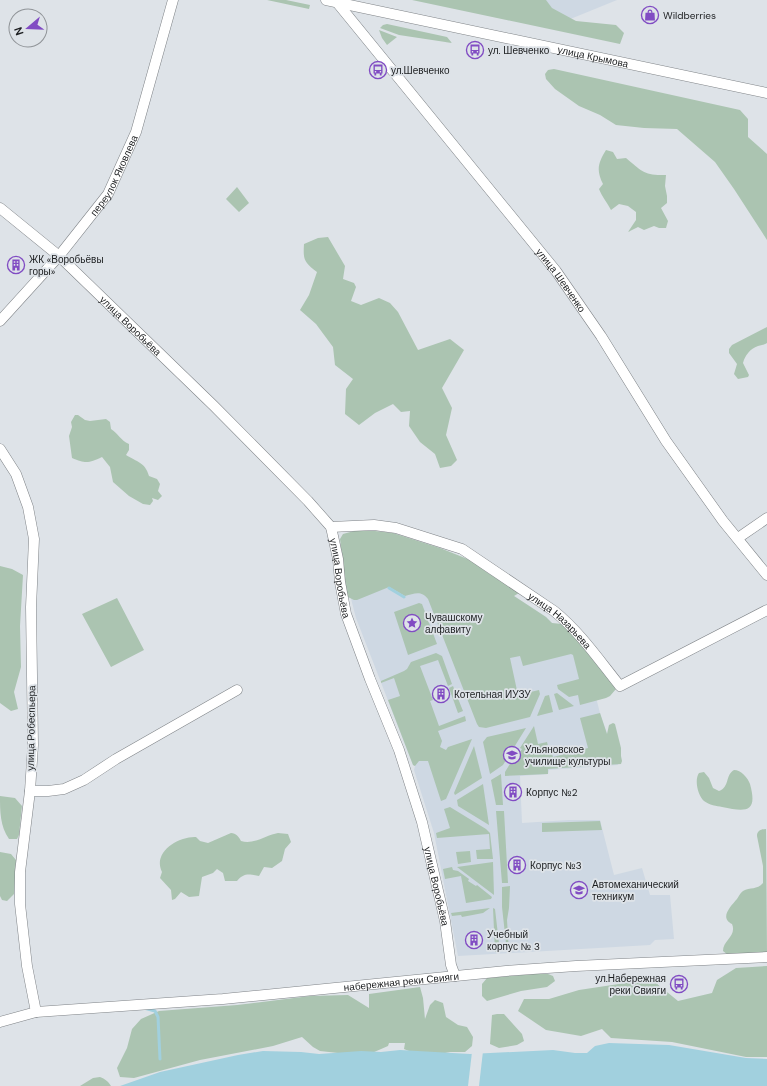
<svg xmlns="http://www.w3.org/2000/svg" width="767" height="1086" viewBox="0 0 767 1086" font-family="'DM Sans',sans-serif">
<style>
.built{fill:#ced8e3}
.green{fill:#abc4b1}
.water{fill:#a1d0de}
.pier{fill:#dee3e8}
.lines{fill:none;stroke-linecap:round;stroke-linejoin:round}
.stream{stroke:#a1d0de;stroke-width:3}
.minor-casing{stroke:#7f8387;stroke-width:11}
.minor{stroke:#fff;stroke-width:10}
.labels{text-anchor:middle;dominant-baseline:central;stroke-width:3.5;stroke-linejoin:round;paint-order:stroke}
.poi-label{font-size:10px;fill:#1c1e20;stroke:#dee3e8;text-anchor:start}
.street-label{font-size:10px;fill:#1c1e20;stroke:#dee3e8}
</style>
<rect width="100%" height="100%" fill="#dee3e8"/>
<!-- built -->
<path class="built" d="M487,0H617L563,22Z
M355,535L511,594L546,617L585,655L600,713L618,765L549,770L548,774L520,776L522,823L569,820H600L614,875L642,868L650,895H670L674,939L655,940L650,945L458,956L434,833L414,770L415,766L413,765L356,618L349,591Z"/>
<!-- green -->
<path class="green" d="M267,0H286L310,5L309,9Z
M412,0H546L552,8L576,21L616,25L624,33L620,44Z
M387,24L447,37L452,43L399,35L380,28L383,25Z
M379,30L397,37L387,45L382,38Z
M554,69L740,110L748,119V137L767,154V240L734,189L715,162L677,129L644,128L616,125L600,115L579,106L555,89L546,79L545,74L548,70Z
M606,150L613,152L617,159L626,158C642,171 644,176 666,175L665,186L667,196V203L661,208L668,221L666,228H659L654,226L644,230L638,227L628,232L636,220V212L628,206L619,204L611,210C607,202 602,197 599,189L603,184C596,170 598,163 606,150Z
M237,187L249,203L239,212L226,199Z
M328,237L345,266L343,279L354,283L356,287L351,301L361,305L379,298L390,303L398,312L418,350L450,339L464,350L442,388L452,408L446,435L457,460L451,466L440,468L435,454L420,442L409,426L410,411L401,412L393,404L375,413L359,425L345,414L346,389L353,379L335,365L333,347L316,324L300,310L309,295L317,272C304,262 303,260 304,244L318,238Z
M767,327V343C764,345 761,345 758,346C750,349 745,355 743,363L749,375L748,377L738,379L734,374L737,364L729,353V349L732,345Z
M75,415H78L85,420L90,421L106,419L110,422L111,429C119,434 120,440 129,444V450L126,455C137,462 145,462 149,476L157,479L160,484L158,491L162,496L158,500L152,498L153,501L150,505L143,504L129,496L113,482L110,467L102,457C89,463 86,464 72,458L69,436L72,427L71,422Z
M354,531H375L393,533L440,548L470,560L488,573L510,584L519,593L514,596L546,617L552,623L562,624L573,632L616,689L610,696L606,698L580,705L578,695L569,697L558,689L557,685L579,679L573,655L571,654L523,666L520,656L510,658L518,695L539,690L540,694L530,717L486,728L479,727L477,724L428,599C421,590 414,594 405,596L389,587L357,600H354L348,597L346,588L340,539L343,534Z
M0,566L12,569L23,575L20,626L21,667L14,692L18,709L11,711L0,703Z
M117,598L144,650L111,667L82,614Z
M419,603L422,604L437,644L408,655L394,612Z
M436,653L442,656L452,684L448,686L438,660L420,666L433,700L430,701L439,726L465,716L466,721L438,731L442,741L440,747L446,750L448,747L472,739L446,799L441,801L428,761H419L415,766L413,765L388,700L400,696L394,678L381,683V681L404,671L407,669L411,662Z
M453,686L463,711L458,713L449,688Z
M557,693L574,706L559,710L554,694Z
M549,695L553,712L537,716L545,696Z
M600,713L607,734L609,725L613,723L615,724L621,748V756L622,761L621,764L548,769V774L505,776V772L516,754L518,755L522,749L520,748L534,726L538,744L547,742L548,746H550L553,757L588,748L580,718Z
M526,728L503,765L490,774L483,742L487,737Z
M474,746L482,778L455,795L454,793Z
M734,770C741,770 748,778 750,784C758,813 746,812 722,807C717,806 709,805 704,801C698,796 694,780 699,773L704,772L709,778L713,788L719,791C730,787 725,775 734,770Z
M501,774L503,805H496L491,780Z
M483,784L489,825L458,806L457,800Z
M0,796L15,798L22,806L19,835L17,839H9C0,826 0,811 0,796Z
M450,807L486,829L490,833L493,859H477L476,850L490,849L489,834L437,838L436,833L450,828L444,809Z
M496,811H504L508,883H502Z
M600,821L602,830L542,832V823Z
M766,829L767,954L728,955L723,951C723,940 737,936 732,924C719,918 731,906 737,899C739,896 740,893 743,891C750,887 757,890 763,883V866L757,836C757,831 761,829 766,829Z
M231,833C236,833 239,837 241,841C254,845 266,835 278,833C281,833 285,834 288,834L291,842L285,849L282,861L272,868L264,867L259,876C248,874 244,873 237,881H225L223,873L217,869L213,873L202,877L199,896L189,897L181,892L175,899L172,900L171,890L160,878L162,872C152,852 179,836 196,837L200,841L208,843Z
M470,851L471,862L458,864L456,852Z
M0,852L11,854L16,860L14,894L7,901L2,900L0,896Z
M493,862L494,895L457,867Z
M452,867L453,870L458,871L469,879L468,881L476,886L477,885L492,897L491,899L466,903L461,876L445,879L443,869Z
M510,886L509,908L507,920L509,952H507L502,907V887Z
M490,908L483,913L462,917L461,915L452,916L451,913Z
M493,908L495,909L500,952H495Z
M767,966V1057H746L672,1042L611,1038L602,1029L581,1036L546,1030L518,1011L524,999H549L579,990L632,982L656,983L678,1001L712,993L717,980L736,968Z
M533,974H548L553,976L555,981L547,987L521,991L487,1001L482,996V984L487,978Z
M420,987L423,998L425,1019L430,1005L435,1000L443,1003L446,1017L458,1025L467,1027L473,1037L472,1046L465,1052H450L430,1056L419,1055L404,1049L405,1043H389L388,1046L365,1056L320,1051L313,1047L302,1037L273,1046L200,1060L134,1078L120,1077L117,1068L127,1048L132,1029L141,1019L159,1011L237,1005L310,996L348,995L369,1008V994Z
M497,1014H504L522,1034L524,1041L517,1045L499,1048L490,1044L492,1015Z
M100,1077C105,1079 108,1081 111,1086H80L93,1078Z"/>
<!-- water -->
<path class="water" d="M609,1043L669,1045L746,1058L767,1059V1086H120L160,1072L238,1055L263,1051L301,1052L319,1054L361,1051L381,1052L400,1050L470,1054L553,1050L575,1053H587L595,1046Z"/>
<!-- pier -->
<path class="pier" d="M483,1051L479,1086H468L472,1052Z"/>
<g class="lines">
<!-- stream -->
<path class="stream" d="M389,588L404,597
M144,1008L155,1011L158,1017L160,1059"/>
<!-- minor casing -->
<g class="minor-casing">
<g id="minor">
<path id="s1" d="M326,0L767,93"/>
<path id="s2" d="M335,0L556,271L601,336L666,441L723,521L767,575"/>
<path id="s3" d="M0,208L59,256L214,406L308,501L331,527L338,559L340,582L346,614L370,679L399,750L422,822L445,921L451,965L455,976"/>
<path id="s4" d="M0,321L59,256L108,194L136,132L173,0"/>
<path d="M0,449L16,474L28,507L34,539L31,607L33,745L30,791L20,872V904L27,966L36,1012"/>
<path id="s5" d="M331,527L374,525L396,528L462,549L554,611C580,632 599,660 620,686L767,610"/>
<path d="M738,538L767,518"/>
<path d="M30,791H48L64,789L84,780L116,759L237,690"/>
<path id="s6" d="M0,1022L36,1012L223,999L506,971L576,966L767,957"/>
</g>
</g>
<!-- minor -->
<use href="#minor" class="minor"/>
</g>
<!-- icons -->
<defs>
<g id="shop-ring" transform="scale(0.9)"><circle r="9.5" fill="#dee3e8" stroke="#814cc3" stroke-width="1.5"/><path d="M-5-2.5h2.3a2.7 3.5 0 0 1 5.4 0H5L5.5 6h-11ZM-1.5-2.5h3a1.5 2.3 0 0 0-3 0Z" fill="#814cc3"/></g>
<g id="bus-ring" transform="scale(0.9)"><circle r="9.5" fill="#dee3e8" stroke="#814cc3" stroke-width="1.5"/><path d="M-5-6H5V4H4V6H2V4H-2V6H-4V4H-5ZM-3.5-4V0h7V-4ZM-3.5 1.2v1.5H-2V1.2ZM2 1.2v1.5H3.5V1.2Z" fill="#814cc3"/></g>
<g id="building-ring" transform="scale(0.9)"><circle r="9.5" fill="#dee3e8" stroke="#814cc3" stroke-width="1.5"/><path d="M-4-6H4V6H1V3H-1V6H-4ZM-2.5-4.3h1.7v1.8h-1.7ZM.8-4.3h1.7v1.8H.8ZM-2.5-1h1.7V.8h-1.7ZM.8-1h1.7V.8H.8Z" fill="#814cc3"/></g>
<g id="sight-ring" transform="scale(0.9)"><circle r="9.5" fill="#dee3e8" stroke="#814cc3" stroke-width="1.5"/><path d="M0-6L1.8-2.2L6-1.7L2.9 1.2L3.7 5.4L0 3.3L-3.7 5.4L-2.9 1.2L-6-1.7L-1.8-2.2Z" fill="#814cc3"/></g>
<g id="university-ring" transform="scale(0.9)"><circle r="9.5" fill="#dee3e8" stroke="#814cc3" stroke-width="1.5"/><path d="M0-5L7-2L0 1L-7-2ZM-4 1L0 2.5L4 1V4Q0 6-4 4Z" fill="#814cc3"/></g>
</defs>
<g fill-rule="evenodd">
<use href="#shop-ring" x="650" y="15"/>
<use href="#bus-ring" x="475" y="50"/>
<use href="#bus-ring" x="378" y="70"/>
<use href="#building-ring" x="16" y="265"/>
<use href="#sight-ring" x="412" y="623"/>
<use href="#building-ring" x="441" y="694"/>
<use href="#university-ring" x="512" y="755"/>
<use href="#building-ring" x="513" y="792"/>
<use href="#building-ring" x="517" y="865"/>
<use href="#university-ring" x="579" y="890"/>
<use href="#building-ring" x="474" y="940"/>
<use href="#bus-ring" x="679" y="984"/>
</g>
<g class="labels">
<!-- poi labels -->
<g class="poi-label">
<text x="663" y="15">Wildberries</text>
<text x="488" y="50">ул. Шевченко</text>
<text x="391" y="70">ул.Шевченко</text>
<text x="29" y="259">ЖК «Воробьёвы<tspan x="29" dy="12">горы»</tspan></text>
<text x="425" y="617">Чувашскому<tspan x="425" dy="12">алфавиту</tspan></text>
<text x="454" y="694">Котельная ИУЗУ</text>
<text x="525" y="749">Ульяновское<tspan x="525" dy="12">училище культуры</tspan></text>
<text x="526" y="792">Корпус №2</text>
<text x="530" y="865">Корпус №3</text>
<text x="592" y="884">Автомеханический<tspan x="592" dy="12">техникум</tspan></text>
<text x="487" y="934">Учебный<tspan x="487" dy="12">корпус № 3</tspan></text>
<text x="666" y="978" text-anchor="end">ул.Набережная<tspan x="666" dy="12">реки Свияги</tspan></text>
</g>
<!-- street labels -->
<g class="street-label">
<text stroke="none"><textPath href="#s1" startOffset="273">улица Крымова</textPath></text>
<text stroke="none"><textPath href="#s4" startOffset="186">переулок Яковлева</textPath></text>
<text stroke="none"><textPath href="#s2" startOffset="360">улица Шевченко</textPath></text>
<text stroke="none"><textPath href="#s3" startOffset="176">улица Воробьёва</textPath></text>
<text stroke="none"><textPath href="#s3" startOffset="512">улица Воробьёва</textPath></text>
<text stroke="none"><textPath href="#s5" startOffset="256">улица Назарьева</textPath></text>
<text transform="translate(31 728) rotate(-89)">улица Робеспьера</text>
<text stroke="none"><textPath href="#s3" startOffset="836">улица Воробьёва</textPath></text>
<text stroke="none"><textPath href="#s6" startOffset="404">набережная реки Свияги</textPath></text>
</g>
</g>
<!-- north arrow -->
<g transform="translate(28 28) rotate(251)"><circle r="19" fill="#dee3e8" stroke="#909498"/>
<path d="M0-3L7 15L0 10L-7 15Z" fill="#814cc3"/>
<text y="-6" font-size="11" font-weight="bold" text-anchor="middle" fill="#1c1e20">N</text>
</g>
</svg>
